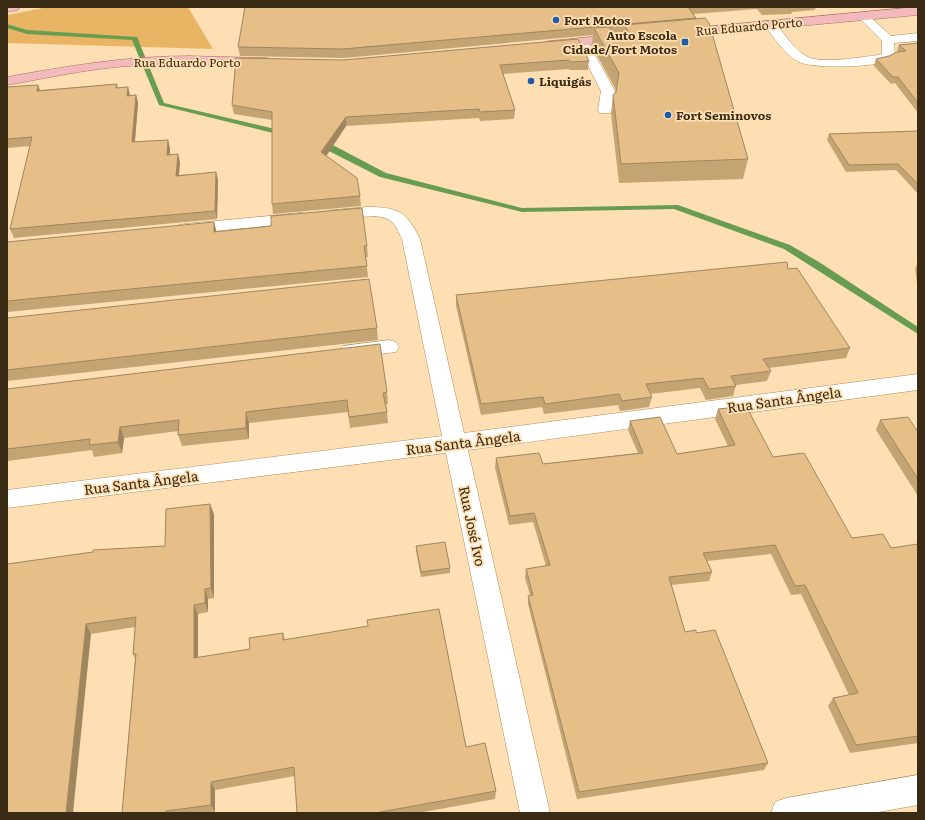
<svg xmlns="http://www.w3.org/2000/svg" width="925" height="820" viewBox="0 0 925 820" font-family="Literata,serif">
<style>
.green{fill:#e9b564}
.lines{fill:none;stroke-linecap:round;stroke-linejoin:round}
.stream{fill:#689d51;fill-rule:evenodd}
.service-casing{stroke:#af8b55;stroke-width:1}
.minor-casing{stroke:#af8b55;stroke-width:1}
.primary-casing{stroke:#ac6a65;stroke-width:1}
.service{fill:#fff;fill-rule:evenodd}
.minor{fill:#fff;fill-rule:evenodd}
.primary{fill:#f2babc;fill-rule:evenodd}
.wall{fill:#c5a474;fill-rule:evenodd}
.shaded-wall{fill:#a0865e}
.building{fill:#e5bf87;stroke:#a0865e}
.poi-dot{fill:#1d5bac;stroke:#fedfb3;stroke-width:1.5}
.labels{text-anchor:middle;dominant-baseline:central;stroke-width:3.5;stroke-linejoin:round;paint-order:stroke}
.far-poi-label{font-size:12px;font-weight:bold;fill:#3a2b14;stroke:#fedfb3;text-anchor:start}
.far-street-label{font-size:12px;fill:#3a2b14;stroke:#fedfb3}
.street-label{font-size:14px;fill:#3a2b14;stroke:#fedfb3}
</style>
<rect width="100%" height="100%" fill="#fedfb3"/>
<!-- green -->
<path class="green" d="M48,7H188L213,49L7,43V15Z"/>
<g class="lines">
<!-- stream -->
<path class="stream" d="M7,24L27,30L137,37L164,103L288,132L289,134L285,136L159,105L132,40L27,34L7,28Z
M317,141L329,143L386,173L522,208L678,205L790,245L819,262L918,327V334L784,249L674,209L522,212L380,177L317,145Z"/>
<!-- service casing -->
<g class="service-casing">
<path id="service" d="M863,12L867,14L891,36L918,33V41L894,43C894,47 896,55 893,58C883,68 812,69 799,62C785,55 773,37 764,24L766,21H774C784,33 794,50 808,57C823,64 861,57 879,55L882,54V41L857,16L859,14Z
M582,38L586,39L588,42L615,91L612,110L610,113H600L598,110L601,91L576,42L578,39Z"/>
</g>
<!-- minor casing -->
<g class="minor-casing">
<path id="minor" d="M367,207C398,207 406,211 420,239L464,433L918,374V390L468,450L550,813H520L446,453L7,508V490L442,436L402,239C399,234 397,226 392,222C377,209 345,223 327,219L324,215L327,211Z
M301,213L307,214L310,218L307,222L185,234L179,233L176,229L179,225L185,224Z
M389,340L396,342L399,347L396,352L350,358L343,356L340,351L343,346Z
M918,775V805L873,813H771L775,802L786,798Z"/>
</g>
<!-- primary casing -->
<g class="primary-casing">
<path id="primary" d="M7,7H20L18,10L7,12Z
M918,7V15L681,37L676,36L674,33L676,30L681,29Z
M621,34L626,35L628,38L626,41L550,49L545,48L543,45L545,42L550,41Z
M189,56L266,58L271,59L273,62L271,65L266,66C220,65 174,63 128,66C87,69 47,78 7,85V77C68,66 127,56 189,56Z"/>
</g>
<!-- service -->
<use href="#service" class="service"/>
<!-- minor -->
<use href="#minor" class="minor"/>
<!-- primary -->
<use href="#primary" class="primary"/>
</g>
<!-- wall -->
<path class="wall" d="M245,7H816L815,10L792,12L791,14L762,15L757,9L693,14L696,18V19L748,159L743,179L619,183L611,114L613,95L616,90L592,46L593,35L344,58L240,56L238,47ZM623,32L622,36H615L613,33Z
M578,39L589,61L588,70H569V69L503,74L515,110L514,119L480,121L479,118L346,126L326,156L360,196L361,206L273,214L272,204V120L234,114L232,105L343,60Z
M918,43V113L895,83L891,84L874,66L876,59L889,56L898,52L897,51L899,45Z
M117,84L118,88L130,95H136L138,103L135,142L168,140L170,149V155L180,162L179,175L216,172L218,180L217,219L14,238L10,229L30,146L7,148V87L40,90Z
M918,131V194L896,170L846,172L827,140L829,134Z
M217,232L367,246L368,257H366L368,277L7,312V242Z
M918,262V290L915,269Z
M788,269L850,348L846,358L769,368L771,371L767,381L736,385L733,396L706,400L700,388L650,394L652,397L649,407L620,411L618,405L544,414L542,407L481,415L456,306V295Z
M7,318L377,328L378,340L7,381Z
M7,389L387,392L388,404H386L387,412L388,423L350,428L348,412L249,423V439L182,446L178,435V431L124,438L122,453L94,457L92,450L8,461L7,459Z
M718,409L773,457L852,538L891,548L918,544V743L850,753L828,706L833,698L849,695L801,594L791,595L771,554L707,561L712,572L709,581L671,585L685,632L696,633L768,763L764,770L577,799L528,604V596L530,595L525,578L526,569L546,566L533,522L509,525L495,468L496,458L543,464L638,453L628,430L630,421L677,454L728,446L715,419Z
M880,420L918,432V496L876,430Z
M214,514V598L208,599V612L198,614V658L250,649L283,633L285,640L466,747L496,791L495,799L418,813H297L295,776L215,790V812L211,813H122L135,659L133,654L135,627L91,634L7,564L165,546Z
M416,546L450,568V573L421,577L416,551Z"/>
<!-- shaded-wall -->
<path class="shaded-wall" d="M38,85L41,93L37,91Z
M128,87L130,95V104L127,96Z
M136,95L138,103L134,151L132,142Z
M346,117V126L323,161L321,152Z
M168,140L170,149L169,163L167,155Z
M178,154L180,162L178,184L176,176Z
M216,172L218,180L217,219L215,211Z
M214,222L217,233L214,232Z
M246,412L249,423V439L246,428Z
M120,427L124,438L122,453L118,442Z
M210,504L214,514V598L211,588Z
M7,549L8,551L7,559Z
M205,589L208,599V612L205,603Z
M194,605L198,614V667L194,658Z
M86,624L91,634L73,813H66Z
M211,782L215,790V812L211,805Z"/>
<!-- building -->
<path class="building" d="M245,7H688L696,18L343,49L238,47Z
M705,18L709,23L748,159L621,164L613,95L616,92L619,73L594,28L609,27L615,36H624L628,31L624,25Z
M578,39L589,61L570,62L569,60L500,65L515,110L480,112L479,109L346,117L321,152L357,178L360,196L272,204V112L232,105L236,58L343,60Z
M918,43V103L898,77H893L876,59L889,56L897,52L906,51L899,45Z
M117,84L116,88L128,87L127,96L136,95L132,142L168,140L167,155L178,154L176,176L216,172L215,211L10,229L32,137L7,139V87L38,85L37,91Z
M918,131V184L898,164L849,165L829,134Z
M362,208L367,246H364L367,266L7,301V242L214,222V232L271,226V216Z
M787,262L788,269L797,268L850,348L763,359L771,371L731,376L736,386L709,389L703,378L646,384L652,397L622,401L619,394L545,404L543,397L481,404L456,295Z
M369,279L377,328L7,370V318Z
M380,344L387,392L383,393L387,412L349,417L347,400L246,412V428L178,435L179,420L120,427L118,442L89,445L90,439L7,449V389Z
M746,406L773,457L804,453L852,538L883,534L891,548L918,544V736L856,745L833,698L858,693L805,585L795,586L775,545L703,553L712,572L669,577L685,632L696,630V633L715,630L768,763L579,792L528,596L533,595L526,569L550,565L534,513L510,516L496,458L539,453L543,464L643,453L630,421L660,417L677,454L735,445L718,409Z
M908,417L918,432V479L880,420Z
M210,504L211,588L205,589V603L194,605V658L250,649L249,638L283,633V640L368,626L367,620L439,609L466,747L485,743L496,791L375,813H297L294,767L211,782V805L166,811V813H122L136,654H133L136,617L86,624L66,813H7V564L93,552V550L165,546L166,509Z
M445,542L450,568L421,572L416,546Z"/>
<!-- markers -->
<g class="poi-dot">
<circle cx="556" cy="20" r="4"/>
<rect x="681" y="38" width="8" height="8" rx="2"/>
<circle cx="531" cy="81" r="4"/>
<circle cx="668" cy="115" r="4"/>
</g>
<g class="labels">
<!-- far-poi labels -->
<g class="far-poi-label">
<text x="564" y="20">Fort Motos</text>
<text x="677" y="35" text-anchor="end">Auto Escola<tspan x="677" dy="14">Cidade/Fort Motos</tspan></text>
<text x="539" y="81">Liquigás</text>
<text x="676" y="115">Fort Seminovos</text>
</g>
<!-- far-street labels -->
<g class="far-street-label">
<text transform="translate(749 26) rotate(-5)">Rua Eduardo Porto</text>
<text x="187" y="62">Rua Eduardo Porto</text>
</g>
<!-- street labels -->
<g class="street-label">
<text transform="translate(784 399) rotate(-8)">Rua Santa Ângela</text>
<text transform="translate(463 442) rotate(-7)">Rua Santa Ângela</text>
<text transform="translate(141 482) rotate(-7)">Rua Santa Ângela</text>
<text transform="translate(473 526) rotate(78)">Rua José Ivo</text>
</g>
</g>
<!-- border -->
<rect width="925" height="820" fill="none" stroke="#3a2b14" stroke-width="16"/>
</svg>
